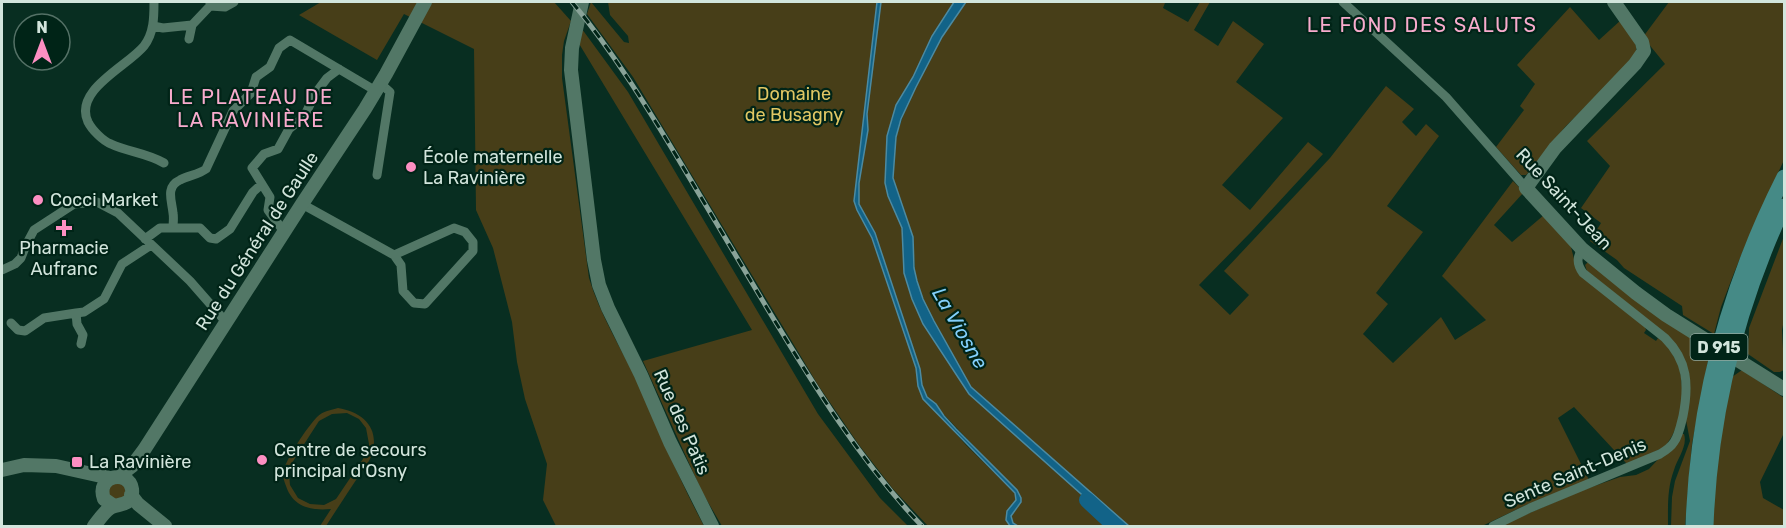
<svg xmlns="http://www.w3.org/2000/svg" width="1786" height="528" viewBox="0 0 1786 528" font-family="Rubik,sans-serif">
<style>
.green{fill:#473e18;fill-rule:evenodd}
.water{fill:#126388;stroke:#4c8aa1;stroke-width:1.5}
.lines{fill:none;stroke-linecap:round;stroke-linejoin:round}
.river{stroke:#126388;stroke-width:16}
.street{stroke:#527766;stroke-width:9}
.secondary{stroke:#527766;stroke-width:14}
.primary{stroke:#458a86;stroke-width:15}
.rail-casing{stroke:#89a398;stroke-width:5}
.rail{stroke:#002417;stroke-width:3;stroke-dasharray:9;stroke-linecap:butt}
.poi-dot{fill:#fc8fc2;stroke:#002417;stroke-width:2}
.labels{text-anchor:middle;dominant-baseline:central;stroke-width:4.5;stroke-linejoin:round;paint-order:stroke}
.shield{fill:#002417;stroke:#93aba1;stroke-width:1.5}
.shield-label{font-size:16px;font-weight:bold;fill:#d2e5dc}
.park-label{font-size:18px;fill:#e0c764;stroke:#002417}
.poi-label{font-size:18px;fill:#d2e5dc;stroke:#002417;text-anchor:start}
.street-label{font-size:18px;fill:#d2e5dc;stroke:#002417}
.neighbourhood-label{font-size:20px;letter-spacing:1.5px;fill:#f8abcd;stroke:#002417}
.water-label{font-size:20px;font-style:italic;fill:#83d0fc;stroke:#002417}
</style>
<rect width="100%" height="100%" fill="#082e21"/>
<!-- green -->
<path class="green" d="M321,2H554L571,21L564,41L562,55V78L589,278C600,315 621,348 638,383C660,431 679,480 704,526H556L543,500L547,464L525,399L517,362L512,322L493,248L476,210L474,49L404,14L377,60L299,15Z
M591,2L624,42L629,43L628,36L610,15L608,2H1162L1165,3L1163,8L1188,22L1200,2H1210L1194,30L1218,46L1233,21L1264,44L1236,82L1283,118L1222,185L1250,210L1308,142L1323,154L1251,232L1199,285L1230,315L1249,295L1224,271L1330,158L1386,86L1414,109L1402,122L1416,136L1426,124L1439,136L1387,206L1423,232L1376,293L1388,304L1363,334L1393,363L1441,317L1455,340L1486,320L1442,276L1513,181L1524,192L1494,225L1512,242L1544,215L1567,240L1571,247L1576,267L1645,327L1646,330L1644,333L1656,341L1658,338L1666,343L1680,367L1683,397L1678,423L1672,436L1665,447L1627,464L1574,407L1558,418L1589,480L1526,505L1482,526H1129L971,387L934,321L923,299L915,274L913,237L893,178L896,137L906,107L900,110L889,169L905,225L910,274L946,359L969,394L1117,526H1018L1013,523L1011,516L1018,507L1019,493L927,397L922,385L920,373L921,392L925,401L933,408L966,445L1015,493L1017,499C1012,508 1003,515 1010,526H928L893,489L859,445L818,385L633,77L587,14Z
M1669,2H1784V160L1750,234L1734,273L1721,307L1714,334L1683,315L1682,306L1624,268L1617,260L1590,241L1601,223L1581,208L1610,166L1587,141L1665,64L1643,37Z
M1570,7L1599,40L1621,20C1630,32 1641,43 1634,59L1565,127L1529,172L1526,175H1521L1496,147L1524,110L1520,106L1535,84L1517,65Z
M582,29L628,92L818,414L880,498L908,526H722L702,492L643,361L752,330L578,42Z
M1784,236V320L1782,330L1784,367V370L1780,372H1774L1748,354L1749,328Z
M1588,262L1635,299L1710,351L1692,444L1685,526H1671L1672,497L1675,481L1690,441L1686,420L1689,378L1658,328L1587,271L1585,265Z
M1742,370L1784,398V433L1760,482L1763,498L1784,510V526H1712L1718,445L1732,377Z
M338,408C363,412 380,428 372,454C370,461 364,468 360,474C348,492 337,509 326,526H320L331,509C311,511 293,507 286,486C284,481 283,477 283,473C285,460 308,426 317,417C323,411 331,410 338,408ZM347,413L359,419L366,428L369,444L367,453L336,499L324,505L310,504L298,498L290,485L289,474L290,466L319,421L332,414Z
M1682,434H1684C1688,446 1677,459 1674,470C1667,489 1668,507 1668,526H1499L1583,490L1620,477L1636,475L1649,469Z
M112,484H121L125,487L126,494L119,501L108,497L110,485Z"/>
<!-- water -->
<path class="water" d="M877,2H881L867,114L868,130L859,183V204L875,233L920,369L922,385L927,397L936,404L944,416L956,429L1017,490L1021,498V502L1011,516L1013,523L1018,526H1010L1006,520L1007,511L1016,500L1015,493L923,399L918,386L916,368L872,238L857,210L854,201Z
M954,2H966L942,37L916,87L901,119L896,137L893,178L913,237L914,268L917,281L923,299L934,321L971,387L1129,526H1117L969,394L923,324L912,299L904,273L902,228L888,196L885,183L887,136L896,105L913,77L932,36Z"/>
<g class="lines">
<!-- river -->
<path class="river" d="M1087,500L1115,526"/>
<!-- street -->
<path class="street" d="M154,2C154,17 154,33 144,46C128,66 73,90 88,122C92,130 103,141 111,144C128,152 147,153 164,163
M1343,2L1446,97L1526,188
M210,6L225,7L234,2
M153,26L163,28L192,25
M189,39L192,25L210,6V2
M377,175L390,92L381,84
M302,204L394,255L454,228L465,232L473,242V251L425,304L414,303L403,291L401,265L394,255
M173,228C173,223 174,218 173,213C172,201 165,187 180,180C189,175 198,175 206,169L233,111L251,93L256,77L270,67L279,48L290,40L376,91
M285,233L268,210L270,197L252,168L264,154L278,149L289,129L304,117L315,94L327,78L339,69
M145,239L160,228H200L210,238L216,239L230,229L253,192L262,184
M2,270L15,264L21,258L26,245L34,230L74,204L97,202L118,213L190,281L226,322
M11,323L18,330L25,331L44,318L76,313
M81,344L83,335L77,324L76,313L84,312L104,299L122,264L151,245
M1493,526L1530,508L1660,454C1665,451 1671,447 1674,442C1679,435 1681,424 1683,416C1689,385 1688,361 1665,338L1583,273C1577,265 1576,258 1582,249"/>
<!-- secondary -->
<path class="secondary" d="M582,2L572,48L571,70L594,260L599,285L608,308L641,375L670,442L712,526
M1614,2L1642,42L1644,51L1635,64L1555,148L1526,188L1582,249L1636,293L1666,315L1784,389
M2,470L24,465L56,466L110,478
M118,477L132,466L144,450L302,204L365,109L386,74L425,2
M131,495L138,504L165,526
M94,526C99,520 103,513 110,508C118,503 134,507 132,489C129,469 95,475 104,499L114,506"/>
<!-- primary -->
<path class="primary" d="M1693,526C1697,405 1729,286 1784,177
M1706,526C1710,415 1737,307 1784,206"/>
<!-- rail casing -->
<g class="rail-casing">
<path id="rail" d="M572,2C614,53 649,110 683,167C711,214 739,261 767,308C813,384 860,461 922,526"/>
</g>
<!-- rail -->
<use href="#rail" class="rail"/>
</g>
<!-- markers -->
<g class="poi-dot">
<circle cx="411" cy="167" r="6"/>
<circle cx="38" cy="200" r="6"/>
<path d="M61 219h6v6h6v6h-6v6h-6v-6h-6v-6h6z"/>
<circle cx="262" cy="460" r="6"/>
<rect x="71" y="456" width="12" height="12" rx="3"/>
</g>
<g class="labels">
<!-- shield labels -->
<rect class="shield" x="1690.5" y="334" width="57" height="26" rx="4.5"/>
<g class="shield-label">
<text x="1719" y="347">D 915</text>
</g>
<!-- park labels -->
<g class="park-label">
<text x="794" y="94">Domaine<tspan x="794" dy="21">de Busagny</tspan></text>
</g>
<!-- poi labels -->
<g class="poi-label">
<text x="423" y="157">École maternelle<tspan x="423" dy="21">La Ravinière</tspan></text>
<text x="50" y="200">Cocci Market</text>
<text x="64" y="248" text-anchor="middle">Pharmacie<tspan x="64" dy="21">Aufranc</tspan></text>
<text x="274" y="450">Centre de secours<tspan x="274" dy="21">principal d'Osny</tspan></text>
<text x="89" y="462">La Ravinière</text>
</g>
<!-- street labels -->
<g class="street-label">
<text transform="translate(1564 199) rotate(47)">Rue Saint-Jean</text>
<text transform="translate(257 241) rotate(-57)">Rue du Général de Gaulle</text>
<text transform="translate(682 422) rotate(66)">Rue des Patis</text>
<text transform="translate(1575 473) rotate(-23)">Sente Saint-Denis</text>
</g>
<!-- neighbourhood labels -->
<g class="neighbourhood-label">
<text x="1422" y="25">LE FOND DES SALUTS</text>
<text x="251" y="97">LE PLATEAU DE<tspan x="251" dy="23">LA RAVINIÈRE</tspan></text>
</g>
<!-- water labels -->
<g class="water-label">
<text transform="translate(960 328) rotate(60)">La Viosne</text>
</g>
</g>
<!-- border -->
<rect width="1786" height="528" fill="none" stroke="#d2e5dc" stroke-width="6"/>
<!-- north arrow -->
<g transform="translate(42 42)"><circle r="28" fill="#002417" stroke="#547166" stroke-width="1.5"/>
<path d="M0-4.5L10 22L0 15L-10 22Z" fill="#fc8fc2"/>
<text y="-9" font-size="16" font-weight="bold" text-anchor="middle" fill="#d2e5dc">N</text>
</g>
</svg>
